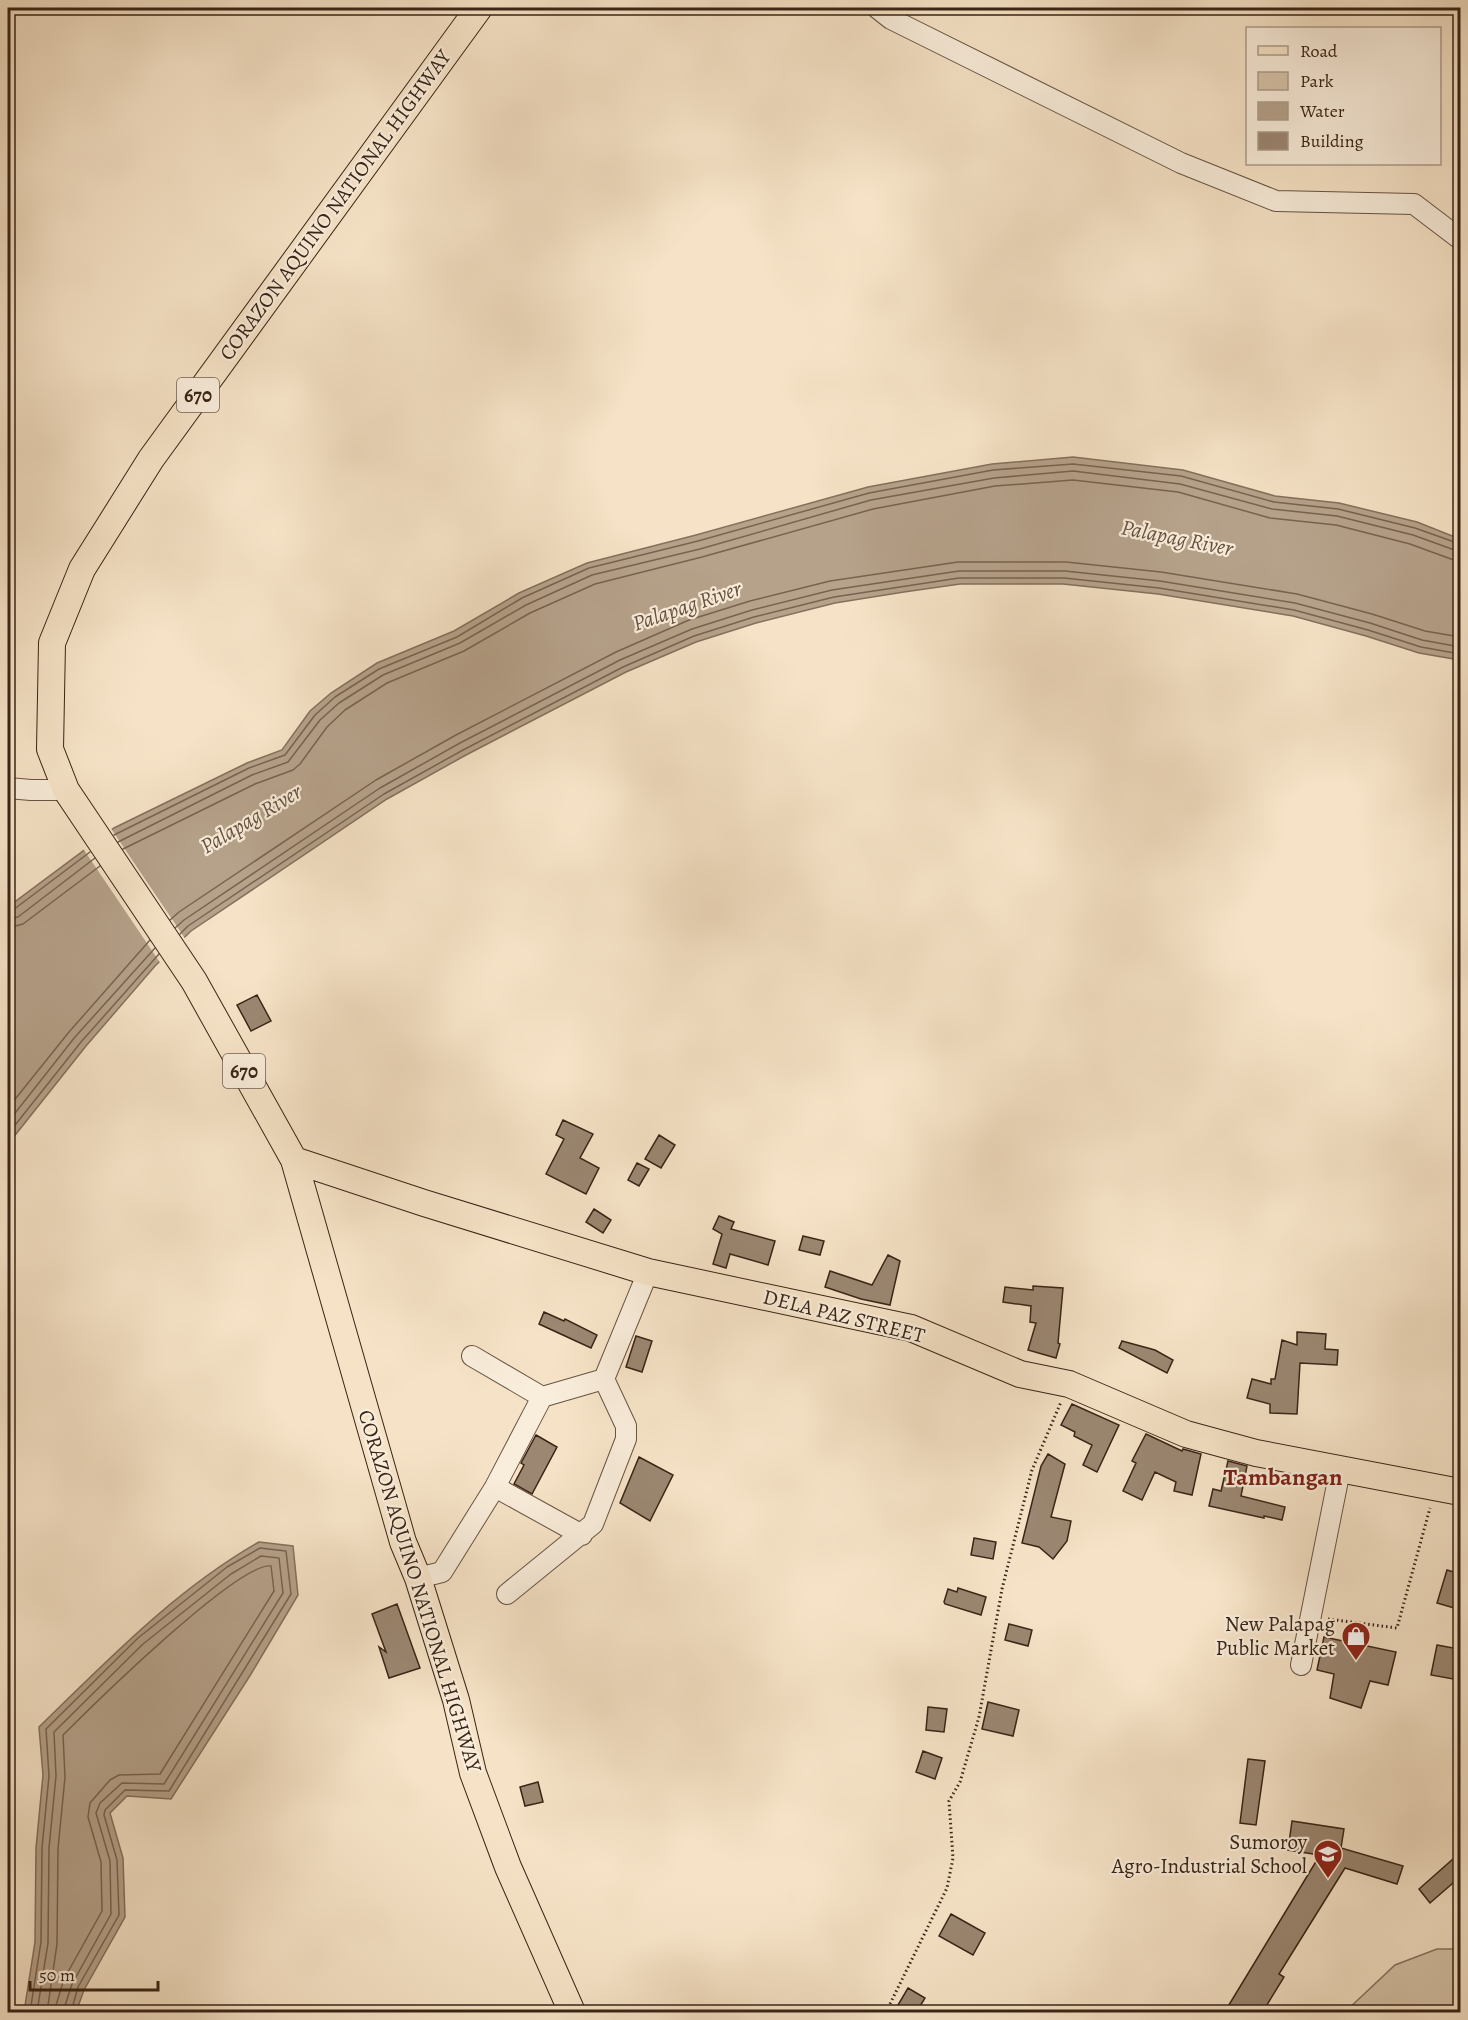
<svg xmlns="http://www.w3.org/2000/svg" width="1468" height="2020" viewBox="0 0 1468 2020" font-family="Alegreya,serif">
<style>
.green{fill:#d6c3a9;stroke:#887460;stroke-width:1.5}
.water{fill:#b6a28b;stroke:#84705c;stroke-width:1.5}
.pier{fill:#f6e3c7}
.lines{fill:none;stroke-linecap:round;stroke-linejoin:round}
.shore{stroke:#786350;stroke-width:1.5}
.building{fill:#9b8772;stroke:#392416;stroke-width:1.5}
.minor-casing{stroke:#685442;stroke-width:22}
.major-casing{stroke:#392416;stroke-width:28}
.path{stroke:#392416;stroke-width:3;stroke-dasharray:1.5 3;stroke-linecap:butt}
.minor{stroke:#f9eddb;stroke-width:20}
.major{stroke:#f6e3c7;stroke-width:26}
.labels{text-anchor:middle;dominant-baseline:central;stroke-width:4.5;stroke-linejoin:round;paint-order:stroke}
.shield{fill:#f9eddb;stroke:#736051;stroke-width:1.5}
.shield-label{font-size:20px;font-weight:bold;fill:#392416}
.street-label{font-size:21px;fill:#392416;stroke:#f9eddb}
.poi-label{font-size:21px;fill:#392416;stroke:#f9eddb;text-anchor:end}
.water-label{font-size:22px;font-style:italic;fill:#65503f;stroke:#f9eddb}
.quarter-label{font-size:24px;font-weight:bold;fill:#7a1f14;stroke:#f9eddb}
</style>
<rect width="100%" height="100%" fill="#f6e3c7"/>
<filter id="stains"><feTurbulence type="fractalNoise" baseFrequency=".00333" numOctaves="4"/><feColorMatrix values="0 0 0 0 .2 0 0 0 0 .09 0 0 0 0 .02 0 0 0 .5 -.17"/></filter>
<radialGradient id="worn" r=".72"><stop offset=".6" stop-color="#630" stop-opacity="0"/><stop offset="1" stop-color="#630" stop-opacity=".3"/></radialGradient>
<!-- green -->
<path class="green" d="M1437,1949H1460V2012H1345L1395,1965Z"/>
<!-- water -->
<path class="water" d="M1073,457L1183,470L1275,496L1339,503L1417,522L1460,539V660L1419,653L1366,636L1293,616L1158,594L1063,584H960L904,592L835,603L756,623L696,642L626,672L466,755L387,799L191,931L155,966L86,1046L8,1144V907L114,828L247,763L282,750L310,711L331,693L377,663L454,631L519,593L587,563L696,535L868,487L992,464Z
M259,1542L293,1546L298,1595L251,1674L171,1799L127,1796L110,1813L123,1858L125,1917L84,1990L76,2012H24L35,1942L36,1848L43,1775L39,1727C108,1660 175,1590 259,1542Z"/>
<!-- pier -->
<path class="pier" d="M110,827L186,940L161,964L82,847Z"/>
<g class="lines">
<!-- shore -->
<path class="shore" d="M114,835L249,768L285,755L315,715L335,697L379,669L457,637L522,598L589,568L698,541L869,493L993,470L1073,464L1181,476L1274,502L1338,509L1415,528L1460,544
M118,842L252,775L288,762L320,720L339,703L383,675L460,643L526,605L592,575L700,549L871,500L994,478L1073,471L1180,484L1272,509L1337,516L1413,535L1460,552
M123,849L255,784L293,770L300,764L327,727L345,710L387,683L464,651L530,613L595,584L702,557L873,509L995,486L1073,480L1178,492L1270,518L1336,525L1410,544L1451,559L1460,561
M8,912L13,910L90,852
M8,919L18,917L95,858
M170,920L179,912L376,780L456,735L616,652L689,620L750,601L830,581L958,562H1066L1161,572L1297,594L1372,614L1425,631L1460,637
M8,928L23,924L100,866
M175,928L184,920L380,788L460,743L620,660L692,629L752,610L832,590L959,571H1065L1160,581L1295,603L1370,623L1422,640L1460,647
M180,934L188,926L384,794L463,750L623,667L694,636L754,617L834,597L959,578H1064L1159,588L1294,610L1368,630L1421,647L1460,654
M8,1108L69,1032L150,940
M8,1122L75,1037L155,948
M8,1134L81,1042L159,954
M30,2012L41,1942L42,1848L49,1776L46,1729L138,1638L227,1567L260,1548L286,1551L291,1594L169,1791L125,1790L105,1810L104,1815L117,1860L119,1915L78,1987L71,2012
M37,2012L48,1943L49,1848L56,1776L54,1732L143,1644L231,1574L261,1556L279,1558L283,1593L164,1784L122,1783L100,1803L96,1813L110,1861L111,1914L72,1984L63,2012
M47,2012L57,1944L58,1849L65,1777L63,1735C91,1707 239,1561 271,1566L274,1591L160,1774L119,1775L110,1780L90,1803L88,1817L101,1862L102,1911L64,1979L54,2012"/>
</g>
<!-- building -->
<path class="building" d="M257,995L271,1021L251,1031L237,1005Z
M563,1120L593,1134L580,1158L599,1168L586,1194L546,1174L564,1139L556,1135Z
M659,1135L675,1145L661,1168L645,1159Z
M637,1163L649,1169L639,1186L628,1180Z
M594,1209L611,1220L603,1233L586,1222Z
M719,1216L734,1222L731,1229L775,1241L768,1265L730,1254L726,1268L713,1264L722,1234L713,1229Z
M803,1236L824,1241L820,1255L799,1250Z
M888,1255L900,1261L890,1305L861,1299L825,1287L830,1271L872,1285Z
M1033,1286L1063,1288L1058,1343L1060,1344L1056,1358L1028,1350L1036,1323L1030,1322L1031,1306L1003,1302L1005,1287L1033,1290Z
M544,1312L564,1321L565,1319L597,1335L591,1348L539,1324Z
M1297,1332L1326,1334L1325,1349L1338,1350L1337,1365L1300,1363L1297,1414L1270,1413V1404L1247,1398L1252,1379L1271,1384V1379H1275L1282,1340L1297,1345Z
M636,1336L652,1341L642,1372L626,1367Z
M1122,1341L1155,1350L1173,1360L1167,1373L1119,1348Z
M1072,1404L1119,1425L1097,1472L1083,1465L1092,1445L1074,1436L1075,1432L1061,1425Z
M1146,1434L1182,1451L1183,1449L1201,1454L1192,1495L1174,1491L1176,1482L1155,1472L1142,1500L1123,1491L1136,1463L1132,1461Z
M536,1435L557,1447L532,1494L514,1484L524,1465L521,1463Z
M1048,1454L1065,1464L1051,1517L1071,1521L1067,1541L1053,1559L1039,1547L1022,1543L1041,1466Z
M639,1457L673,1475L650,1521L620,1503Z
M1228,1461L1247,1466L1241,1496L1285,1507L1282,1520L1264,1516V1518L1209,1506L1213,1489L1221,1491Z
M974,1538L996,1542L993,1559L971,1555Z
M1447,1570L1461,1574V1610L1437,1603Z
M958,1588L986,1597L981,1615L945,1604L944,1602L948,1589L957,1592Z
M397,1604L420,1668L389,1678L379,1647L386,1652L372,1614Z
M1009,1624L1032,1630L1028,1646L1005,1640Z
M1324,1637L1396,1652L1388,1685L1370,1681L1361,1708L1330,1698L1334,1674L1317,1670Z
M1437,1645L1459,1649L1453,1679L1431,1675Z
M988,1702L1019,1710L1013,1736L982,1729Z
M928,1707L947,1709L944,1732L926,1730Z
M923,1751L942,1758L935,1779L916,1772Z
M1248,1759L1265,1761L1256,1825L1240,1823Z
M538,1782L543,1802L525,1806L520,1787Z
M1292,1821L1344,1829L1341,1848L1403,1866L1397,1884L1345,1868L1279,1974L1284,1977L1262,2013H1224L1320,1855L1288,1850Z
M1461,1852V1891L1453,1883L1430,1903L1419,1889Z
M951,1914L985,1933L973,1955L939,1936Z
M908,1988L925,1998L916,2013H911L898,2005Z"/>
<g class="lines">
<!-- minor casing -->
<g class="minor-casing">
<path id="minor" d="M877,8L891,19L1181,163L1276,201L1414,204L1460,239
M8,788L31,790H66
M472,1356L542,1397
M495,1487L582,1535
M418,1578L442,1572L495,1487L542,1397L604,1379
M507,1594L593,1524L626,1439V1426L604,1379L648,1272
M1301,1665L1340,1470"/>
</g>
<!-- major casing -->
<g class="major-casing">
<path id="major" d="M479,8L151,459L82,569L52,643L50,749L66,790L194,981L294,1160L403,1542L418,1578L456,1700L473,1773L508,1867L572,2012
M294,1160L424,1203L648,1272L911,1328L1020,1374L1069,1384L1186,1434L1256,1453L1460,1492"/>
</g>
<!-- path -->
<path class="path" d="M1328,1619L1397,1628L1430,1508
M886,2012L947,1888L953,1858L949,1801L960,1782L979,1717L1002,1589L1032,1470L1061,1402"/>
<!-- minor -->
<use href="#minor" class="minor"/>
<!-- major -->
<use href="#major" class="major"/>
</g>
<!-- icons -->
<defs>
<g id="shop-pin" transform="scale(1.5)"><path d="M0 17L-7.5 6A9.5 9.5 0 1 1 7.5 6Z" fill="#8f2418" stroke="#f9eddb"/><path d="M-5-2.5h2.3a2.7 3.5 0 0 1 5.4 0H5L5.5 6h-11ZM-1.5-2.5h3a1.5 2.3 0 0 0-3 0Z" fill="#fff"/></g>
<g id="school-pin" transform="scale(1.5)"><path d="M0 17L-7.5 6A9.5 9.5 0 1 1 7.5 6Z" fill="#8f2418" stroke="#f9eddb"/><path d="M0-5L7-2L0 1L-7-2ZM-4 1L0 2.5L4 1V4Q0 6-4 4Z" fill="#fff"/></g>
</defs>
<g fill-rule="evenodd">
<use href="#shop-pin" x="1356" y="1636"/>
<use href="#school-pin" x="1328" y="1854"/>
</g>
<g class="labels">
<!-- shield labels -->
<g class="shield">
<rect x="177" y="378" width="42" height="34" rx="4.5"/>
<rect x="223" y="1054" width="42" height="34" rx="4.5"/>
</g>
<g class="shield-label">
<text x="198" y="395">670</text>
<text x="244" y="1071">670</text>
</g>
<!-- street labels -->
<g class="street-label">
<text transform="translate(335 205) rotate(-54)">CORAZON AQUINO NATIONAL HIGHWAY</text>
<text transform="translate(844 1316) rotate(14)">DELA PAZ STREET</text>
<text transform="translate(420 1591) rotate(73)">CORAZON AQUINO NATIONAL HIGHWAY</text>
</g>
<!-- poi labels -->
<g class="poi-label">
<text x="1335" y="1624">New Palapag<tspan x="1335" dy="24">Public Market</tspan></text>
<text x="1307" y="1842">Sumoroy<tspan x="1307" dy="24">Agro-Industrial School</tspan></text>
</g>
<!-- water labels -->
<g class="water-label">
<text transform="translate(1177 538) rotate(11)">Palapag River</text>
<text transform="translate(687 606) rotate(-19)">Palapag River</text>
<text transform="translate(251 819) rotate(-31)">Palapag River</text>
</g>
<!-- quarter labels -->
<g class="quarter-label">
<text x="1283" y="1477">Tambangan</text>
</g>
</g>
<!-- margin -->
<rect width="1468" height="2020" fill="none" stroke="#f6e3c7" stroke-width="30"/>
<rect x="9" y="9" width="1450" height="2002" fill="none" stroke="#392416" stroke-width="3"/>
<rect x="15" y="15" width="1438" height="1990" fill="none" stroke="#392416" stroke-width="1.5"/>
<!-- legend -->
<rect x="1246" y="27" width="195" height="138" fill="#f9eddb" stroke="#ac9d8c" stroke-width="1.5"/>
<rect x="1258" y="46" width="30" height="9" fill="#f6e3c7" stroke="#ac9d8c" stroke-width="1.5"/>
<text x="1300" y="57" font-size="18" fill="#392416">Road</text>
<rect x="1258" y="72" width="30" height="18" fill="#d6c3a9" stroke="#ac9d8c" stroke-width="1.5"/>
<text x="1300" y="87" font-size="18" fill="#392416">Park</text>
<rect x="1258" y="102" width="30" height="18" fill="#b6a28b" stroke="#ac9d8c" stroke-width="1.5"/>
<text x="1300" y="117" font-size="18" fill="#392416">Water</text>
<rect x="1258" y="132" width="30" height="18" fill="#9b8772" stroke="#ac9d8c" stroke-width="1.5"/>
<text x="1300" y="147" font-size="18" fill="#392416">Building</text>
<!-- scale -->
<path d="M30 1981v9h128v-9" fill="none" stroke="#392416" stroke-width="3"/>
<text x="39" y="1981" font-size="18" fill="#392416" stroke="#f9eddb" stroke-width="4.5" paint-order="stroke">50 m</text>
<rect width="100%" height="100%" filter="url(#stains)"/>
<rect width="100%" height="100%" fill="url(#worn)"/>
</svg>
